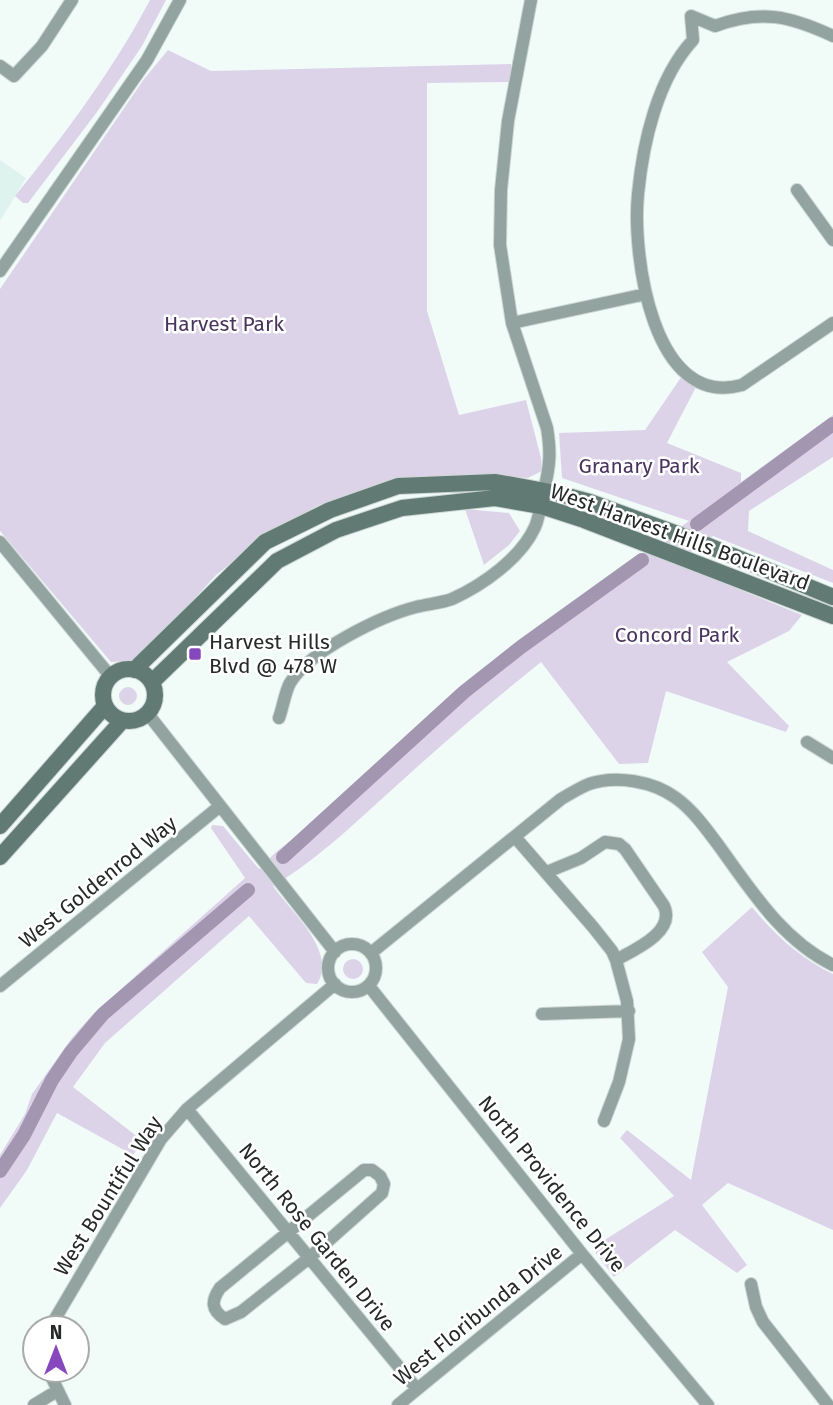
<svg xmlns="http://www.w3.org/2000/svg" width="833" height="1405" viewBox="0 0 833 1405" font-family="'Fira Sans',sans-serif">
<style>
.built{fill:#dff3ee}
.green{fill:#ddd3e9}
.lines{fill:none;stroke-linecap:round;stroke-linejoin:round}
.canal{stroke:#a396b1;stroke-width:14}
.street-casing{stroke:#ccd6d3;stroke-width:14}
.secondary-casing{stroke:#ccd6d3;stroke-width:18}
.street{stroke:#93a39f;stroke-width:12}
.secondary{stroke:#627a74;stroke-width:16}
.poi-dot{fill:#8848bd;stroke:#fff;stroke-width:2.5}
.labels{text-anchor:middle;dominant-baseline:central;stroke-width:5;stroke-linejoin:round;paint-order:stroke}
.park-label{font-size:21px;fill:#49345d;stroke:#fff}
.street-label{font-size:21px;fill:#252928;stroke:#fff}
.poi-label{font-size:21px;fill:#252928;stroke:#fff;text-anchor:start}
</style>
<rect width="100%" height="100%" fill="#f1fcf9"/>
<!-- built -->
<path class="built" d="M0,160L26,178L0,221Z"/>
<!-- green -->
<path class="green" d="M150,0H166L142,46L97,112L28,203H23L15,196C65,134 113,70 150,0Z
M168,50L211,71L511,64V82L427,83V311L459,415L526,400L541,458L542,471L528,478L463,475L388,482L317,506L265,537L216,575L153,644L130,661L111,662L0,531V289L144,79Z
M682,376L696,387L667,443L741,473V482L833,415V457L749,511L748,531L833,570V583L713,536L677,564L802,615L789,631L727,662L789,726L786,732L666,691L648,763L619,764L541,662C495,699 450,737 406,777C363,815 322,857 273,886C290,911 338,951 317,984L306,983L249,916L105,1043L73,1087L143,1141L133,1155L57,1113L27,1170L0,1208V1155L25,1114L32,1094L71,1039L92,1015L245,878L211,828L212,825L223,826L259,869L276,852L316,821L459,690L526,638L689,521L562,478L559,433L645,430Z
M465,509L509,513L520,531L509,545L484,565Z
M119 696a9 9 0 1 1 18 0a9 9 0 1 1-18 0Z
M752,907C775,935 800,958 833,974V1230L728,1183L702,1205L747,1265L737,1273L675,1230L614,1277L592,1248L674,1196L620,1138L627,1130L691,1180L728,987L702,952Z
M343 969a10 10 0 1 1 20 0a10 10 0 1 1-20 0Z"/>
<g class="lines">
<!-- canal -->
<path class="canal" d="M697,524L833,424
M283,857L464,692L521,647L642,560
M0,1171L24,1135L52,1080L71,1052L103,1014L248,890"/>
<!-- street casing -->
<g class="street-casing">
<path id="street" d="M833,36C790,16 761,9 715,26L691,16L693,40C657,79 643,143 638,194C632,254 652,410 742,385L833,323
M0,66L14,76L42,46L72,0
M797,190L833,240
M0,271L147,60L180,0
M512,323L646,294
M0,542L111,677
M148,714L335,952
M279,718C283,707 285,692 290,683C309,651 381,616 416,607C428,604 441,603 452,599C483,585 521,558 535,527C540,515 541,502 544,490C550,466 551,452 547,428L512,323L500,245L501,190L508,121L531,0
M807,742L833,758
M515,837L593,927L612,951L616,960L627,1001L629,1039L619,1082L604,1121
M547,872L581,858L605,842L619,844L625,849L664,906C676,932 634,950 616,960
M328 968a24 24 0 1 1 48 0a24 24 0 1 1-48 0Z
M371,953L561,799C570,794 579,788 589,784C616,775 653,781 676,798C693,810 707,830 719,846C751,890 782,940 833,965
M0,986L220,806
M369,986L582,1254L708,1405
M542,1014L629,1011
M187,1109L417,1389
M364,1170H372L380,1176L384,1184L382,1193L309,1258L241,1312L225,1319C211,1310 211,1301 220,1288Z
M751,1284L756,1307L763,1322L828,1405
M53,1328L55,1319L161,1139L187,1109L335,984
M48,1370L65,1405
M34,1405L57,1391
M398,1405L582,1254"/>
</g>
<!-- secondary casing -->
<g class="secondary-casing">
<path id="secondary" d="M103 695a26 26 0 1 1 52 0a26 26 0 1 1-52 0Z
M134,670L265,542L330,510L398,486L496,482L556,493L590,502L694,540L833,597
M152,682L277,561L336,530L402,508L495,498L541,506L584,520L833,616
M0,826L105,706
M0,857L122,721"/>
</g>
<!-- street -->
<use href="#street" class="street"/>
<!-- secondary -->
<use href="#secondary" class="secondary"/>
</g>
<!-- markers -->
<rect class="poi-dot" x="188" y="647" width="14" height="14" rx="3.5"/>
<g class="labels">
<!-- park labels -->
<g class="park-label">
<text x="224" y="324">Harvest Park</text>
<text x="639" y="466">Granary Park</text>
<text x="677" y="635">Concord Park</text>
</g>
<!-- street labels -->
<g class="street-label">
<text transform="translate(680 537) rotate(20)">West Harvest Hills Boulevard</text>
<text transform="translate(98 882) rotate(-39)">West Goldenrod Way</text>
<text transform="translate(552 1184) rotate(51)">North Providence Drive</text>
<text transform="translate(108 1196) rotate(-58)">West Bountiful Way</text>
<text transform="translate(317 1237) rotate(51)">North Rose Garden Drive</text>
<text transform="translate(478 1315) rotate(-39)">West Floribunda Drive</text>
</g>
<!-- poi labels -->
<g class="poi-label">
<text x="209" y="642">Harvest Hills<tspan x="209" dy="24">Blvd @ 478 W</tspan></text>
</g>
</g>
<!-- north arrow -->
<g transform="translate(56 1349)"><circle r="33" fill="#ffffff" stroke="#a8a9a9" stroke-width="2"/>
<path d="M0-5L12 26L0 18L-12 26Z" fill="#8848bd"/>
<text y="-10" font-size="19" font-weight="bold" text-anchor="middle" fill="#252928">N</text>
</g>
</svg>
